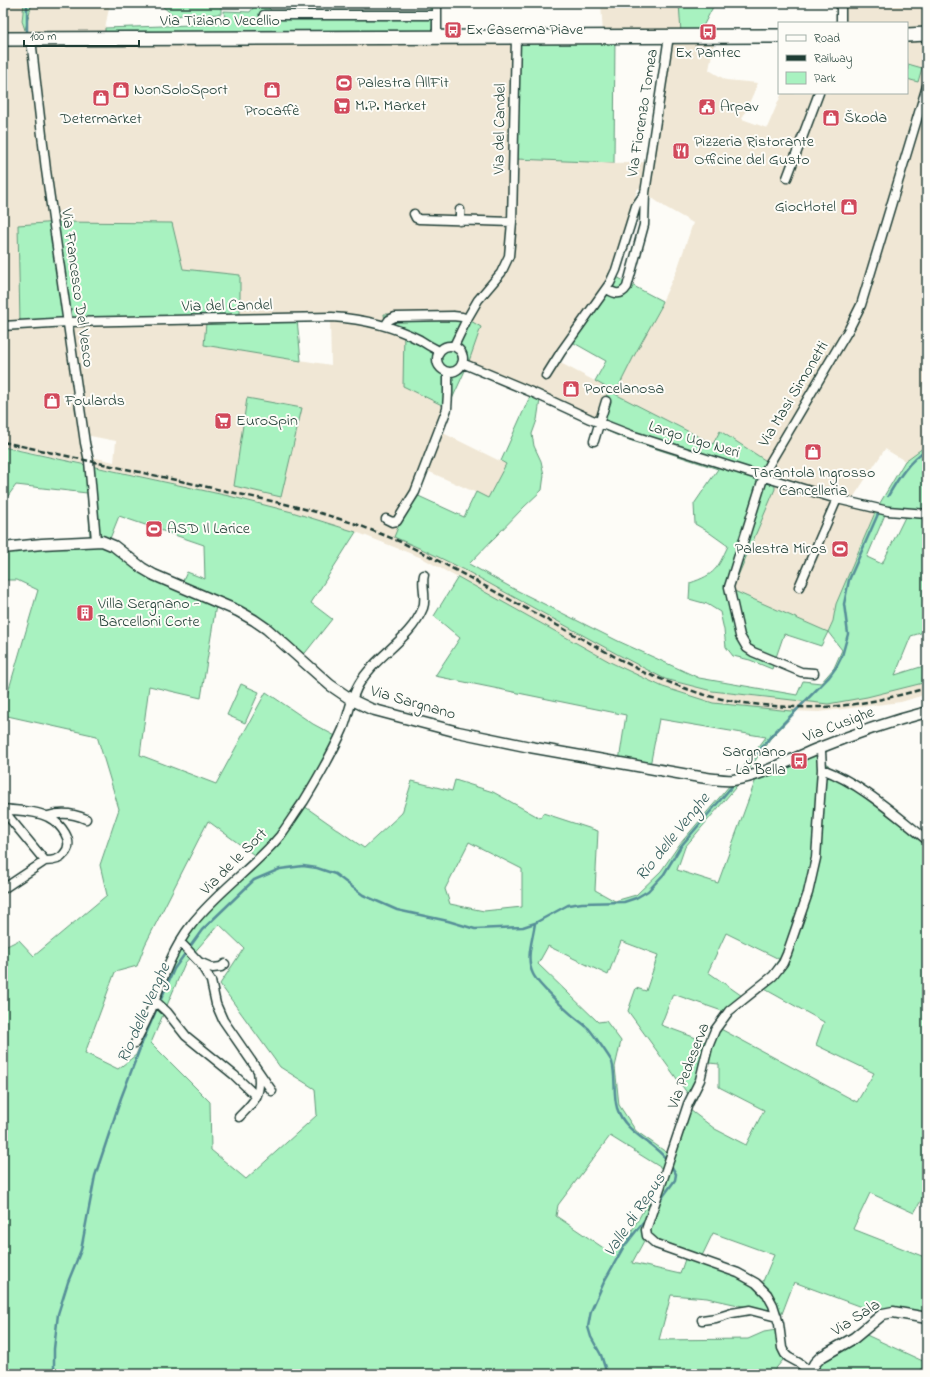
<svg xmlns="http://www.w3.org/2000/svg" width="930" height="1377" viewBox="0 0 930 1377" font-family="'Indie Flower',sans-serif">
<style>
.built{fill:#f0e7d5;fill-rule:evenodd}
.green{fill:#a8f2c0;stroke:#64987a;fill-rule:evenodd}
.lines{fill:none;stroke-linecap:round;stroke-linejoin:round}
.stream{stroke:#568f98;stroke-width:2.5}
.minor-casing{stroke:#1f3d34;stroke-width:11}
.tertiary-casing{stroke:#1f3d34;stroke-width:13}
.primary-casing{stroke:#1f3d34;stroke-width:16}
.minor{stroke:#fdfcf7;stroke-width:8}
.tertiary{stroke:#fdfcf7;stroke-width:10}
.primary{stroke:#fdfcf7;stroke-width:13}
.rail{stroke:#1f3d34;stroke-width:2.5;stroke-dasharray:6 3;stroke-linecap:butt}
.labels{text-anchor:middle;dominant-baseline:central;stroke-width:4;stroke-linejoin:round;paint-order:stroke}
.street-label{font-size:16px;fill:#1f3d34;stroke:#fdfcf7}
.poi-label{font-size:16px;fill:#1f3d34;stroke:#fdfcf7;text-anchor:start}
.water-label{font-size:17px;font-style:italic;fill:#365f5e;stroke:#fdfcf7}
</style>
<rect width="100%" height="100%" fill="#fdfcf7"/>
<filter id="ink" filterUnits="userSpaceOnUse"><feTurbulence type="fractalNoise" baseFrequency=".025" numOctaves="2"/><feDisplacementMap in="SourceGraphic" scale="8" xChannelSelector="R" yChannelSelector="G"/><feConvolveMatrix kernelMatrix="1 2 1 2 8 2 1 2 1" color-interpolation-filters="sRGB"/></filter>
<g filter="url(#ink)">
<!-- built -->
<path class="built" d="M3,3H24L22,21L25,29L32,3H110L105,28V45L517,33L516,159L614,163L647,162L670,33L603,34L601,3H679L681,33L716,32L709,70L726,80L758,83L742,119L767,128L782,93H907V23H842V3H927V446L905,461L885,449L851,501L877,508L836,604L833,621L828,632L731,590L756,534L769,463L720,431L714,444L615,394L647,330L661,307L660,306L677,270L693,223L665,207L638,188L606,282L553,359L610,389L596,426L540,400L531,394L404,331L448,408L439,431L506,464L488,498L423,469L394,537L426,551L463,569L617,654L665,679L712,691L769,698L867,697L927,682V694L901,702L819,712L791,711L713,703L663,687L612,663L422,558L356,532L292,512L229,496L3,446ZM183,269L207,272L239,321L330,319L331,365L204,345L207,323ZM80,434L116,441L114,462L83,455Z"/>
<!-- green -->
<path class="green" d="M24,3H32L25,30L22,21Z
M158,3H221V14L200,15L186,14L178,16L172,14Z
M257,3H264L271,10H430V3H433L432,32L105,45V28L220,24L225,21L224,11L250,12Z
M679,3H715L700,32L681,33Z
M517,33L615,34L614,163L516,159Z
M908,64L922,68L918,82L907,79Z
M58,222L172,223L183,269L240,275V321L297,319L301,361L204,345L206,323H20L18,225Z
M609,273L662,301L660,306L661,307L634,356L615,394L713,444L720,431L774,466L775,489L732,590L828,632L833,621L836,604L877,508L905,461L927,445V631L911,636L895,675L927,665V682L867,697L828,704L712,691L665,679L617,654L463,569L426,551L394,537L412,493L464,517L476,492L488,498L506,464L501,461L531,394L540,400L537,420L532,434L534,446L541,461L544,475L542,490L524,507L469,564L514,589L618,641L699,678L797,695L803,681L821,683L834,668L842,650L828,632L821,646L784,634L772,669L750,660L733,656L726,647L724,630L720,612L707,604L689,599L690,583C716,574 717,569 728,546L707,531L695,524L694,504L718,469L623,438L596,426L609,389L595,381L606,361L567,339L606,282ZM887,510L907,513L882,564L867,557Z
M454,311L481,327L468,364L448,408L403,386L404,331L385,323L384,314H446Z
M247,398L302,408L281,497L234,486Z
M3,447L229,496L292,512L356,532L311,603L332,619L298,662L266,634L217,599L201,698L149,686L140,755L216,784L266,692L313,724L341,739L304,806L364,848L402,813L412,781L452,791L455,780L493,792L540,818L543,813L598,831L595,890L615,901L636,895L661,871L679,845L730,785L766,737L659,719L650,766L619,761L626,715L435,676L460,638L434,616L458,577L612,663L663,687L713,703L791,711L798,710L770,739L741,781L685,847L677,870L718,883L756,779L818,753L841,780L927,845V1190L914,1213L870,1193L853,1229L927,1258V1317L872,1311L794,1282L780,1319L747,1307L707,1298L671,1295L659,1340L748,1339L764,1332L776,1330L783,1360L771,1374H3V948L19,940L34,956L107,895L100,865L119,809L97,736L3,715V699H6L38,590L17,580H3V552L90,538L89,515L87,493L16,485L3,503ZM119,516L204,545L205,579L187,572L182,583L147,569L109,541ZM208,821L261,860L194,925L172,961L159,998L136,1055L118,1069L85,1053L115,972L137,966L145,945ZM469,842L522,869V907L484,911L450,904L445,889ZM219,924L244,948L220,984L280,1067L315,1089L317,1115L246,1179L211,1150L210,1102L151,1043L185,963ZM726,933L779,959L761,987L824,1022L816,1045L874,1073L857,1102L717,1027L707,1042L661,1025L673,994L725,1012L745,998L708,972ZM621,941L658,955L646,991L636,988L628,1011L693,1101L699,1062L719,1064V1087L764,1110L746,1145L715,1129L690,1110L673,1157L636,1131L619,1105L615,1067L621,1041L606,1021L598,1022L538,964L548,946L608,975ZM610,1136L668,1172L663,1186L651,1197L627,1239L611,1253L556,1216L558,1205ZM713,1233L774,1255L761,1286L701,1258ZM645,1239L687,1253L680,1274L632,1263Z
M241,684L259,692L245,723L227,715Z
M860,1332L927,1363V1374H829L815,1369L828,1351Z"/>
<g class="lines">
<!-- stream -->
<path class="stream" d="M27,3V34
M888,496C899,477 909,461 927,449
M740,775L770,737L829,677L837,666L842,656L848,634L844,604L849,580L878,514
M535,923C533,939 525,958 533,974C538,985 563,1007 573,1016C578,1020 584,1024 589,1029C594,1035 609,1056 612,1062C616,1076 613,1094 617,1108C625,1133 652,1141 667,1160
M659,1202L675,1180L676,1174L670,1164
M54,1374V1349L58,1314L68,1282L81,1250L95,1176L121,1098L142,1043L174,969L202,930L254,880L280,869L303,866L317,868L335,874L363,895L397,910L448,921L475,929L523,927L535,923L568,905L582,903L624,902L636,898L648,891L664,874L681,846L734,784
M607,1374L601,1355L591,1337L588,1327L591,1311L605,1280L623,1248L647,1217"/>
<!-- minor casing -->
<g class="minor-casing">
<path id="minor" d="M437,3V37
M264,15H437
M841,23V3
M31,39L46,170L85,443L89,461L96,540
M787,178L819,93
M414,214L416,218L419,219L512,222
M460,221V210
M607,289C615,294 621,296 627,287L644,225L645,193L669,36
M3,326L68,322L332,317C363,319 393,326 420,340C426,344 433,348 439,351
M385,326L389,320L395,317L453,316L462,317L467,319
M437 359a13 13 0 1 1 26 0a13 13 0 1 1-26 0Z
M454,346L467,319L478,300L501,273L509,256L512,222L516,37
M462,363L536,394L590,419L631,435L764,477L837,499L888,511L927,514
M546,376L561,352L610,283L616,270L636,206L645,193
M594,441L606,401
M386,519L392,522L397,521L415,492L447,409L448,393V372
M799,587L837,499
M814,673L801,672L753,652L747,648L740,636L729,587L765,472L771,461L849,329L861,305L927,86
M822,769C862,784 894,814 927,840
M3,809C17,811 35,810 48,817C60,823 76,842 64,854C60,860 51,861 45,861
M3,810L45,861L3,889
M48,816C62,812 73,813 86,819
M180,942L200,963L211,981L216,1004L223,1020L272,1091
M199,962L213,968L221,967L225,964
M154,1000L167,1012L186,1036L234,1075L256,1096
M135,1043C141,1031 148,1018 153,1005C163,977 173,948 192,924C217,892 254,867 280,836C288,825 296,812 304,801C318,778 332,754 343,729C349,714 351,697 359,684C376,655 410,640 423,608C427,597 421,585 424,575
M239,1117C255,1101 262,1095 258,1071
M702,1320L716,1318L732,1313L750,1310L777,1317
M809,1374L810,1372L799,1363L788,1357L785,1354L782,1348L779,1324L773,1305L767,1294L756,1283L738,1273L656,1244L647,1236L646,1230L688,1104L700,1080L708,1047L715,1030L729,1011L773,976L783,963L787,954L808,893L816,858L822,769L821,751L820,748"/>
</g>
<!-- tertiary casing -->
<g class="tertiary-casing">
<path id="tertiary" d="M3,548L42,544L102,541L114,546L142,568L154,575L238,611L254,620L267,629L330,685L352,700L371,709L458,732L530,747L694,776C707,778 720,781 733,780C761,776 788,761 814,750C851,735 888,722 927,712
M810,1372L815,1363L821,1357L854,1338L883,1314L893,1312L927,1318"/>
</g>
<!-- primary casing -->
<g class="primary-casing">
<path id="primary" d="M907,35L927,34
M3,39L779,36"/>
</g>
<!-- minor -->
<use href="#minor" class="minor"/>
<!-- tertiary -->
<use href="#tertiary" class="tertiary"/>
<!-- primary -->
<use href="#primary" class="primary"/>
<!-- rail -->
<path class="rail" d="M3,442L285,504L320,513L356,524L401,542L435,559L645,673C664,680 682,688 702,694C740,705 783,708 822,707C858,706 893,697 927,688"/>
</g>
</g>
<!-- icons -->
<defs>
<g id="bus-square" transform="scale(0.9)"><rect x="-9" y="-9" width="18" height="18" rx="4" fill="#d1495b" stroke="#fdfcf7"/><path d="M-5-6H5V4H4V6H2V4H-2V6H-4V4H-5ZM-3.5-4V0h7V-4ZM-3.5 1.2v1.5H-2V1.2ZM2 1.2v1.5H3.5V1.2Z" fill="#fff"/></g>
<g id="stadium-square" transform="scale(0.9)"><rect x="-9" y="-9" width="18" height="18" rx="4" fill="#d1495b" stroke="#fdfcf7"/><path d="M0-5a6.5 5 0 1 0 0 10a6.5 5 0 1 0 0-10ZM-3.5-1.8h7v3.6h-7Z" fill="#fff"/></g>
<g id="shop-square" transform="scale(0.9)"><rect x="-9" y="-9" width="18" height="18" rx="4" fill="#d1495b" stroke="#fdfcf7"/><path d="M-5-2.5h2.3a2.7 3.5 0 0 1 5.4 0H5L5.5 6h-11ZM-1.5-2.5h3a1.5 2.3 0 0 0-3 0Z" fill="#fff"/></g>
<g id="supermarket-square" transform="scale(0.9)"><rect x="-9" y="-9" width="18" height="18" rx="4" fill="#d1495b" stroke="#fdfcf7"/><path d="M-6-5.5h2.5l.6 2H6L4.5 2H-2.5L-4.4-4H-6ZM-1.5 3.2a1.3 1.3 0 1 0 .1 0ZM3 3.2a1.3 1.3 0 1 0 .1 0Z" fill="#fff"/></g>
<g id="civic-square" transform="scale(0.9)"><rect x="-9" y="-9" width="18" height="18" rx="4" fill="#d1495b" stroke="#fdfcf7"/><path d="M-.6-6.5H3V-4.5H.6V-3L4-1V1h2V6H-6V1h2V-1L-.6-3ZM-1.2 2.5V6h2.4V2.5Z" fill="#fff"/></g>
<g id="restaurant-square" transform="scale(0.9)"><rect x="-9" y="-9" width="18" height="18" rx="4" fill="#d1495b" stroke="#fdfcf7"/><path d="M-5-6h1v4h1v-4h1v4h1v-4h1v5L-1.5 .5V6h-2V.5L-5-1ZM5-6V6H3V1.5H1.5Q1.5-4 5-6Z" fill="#fff"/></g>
<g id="building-square" transform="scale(0.9)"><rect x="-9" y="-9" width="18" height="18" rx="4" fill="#d1495b" stroke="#fdfcf7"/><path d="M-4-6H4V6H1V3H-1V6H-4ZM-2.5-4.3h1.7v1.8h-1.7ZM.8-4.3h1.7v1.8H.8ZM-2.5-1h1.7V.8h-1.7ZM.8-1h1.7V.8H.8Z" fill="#fff"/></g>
</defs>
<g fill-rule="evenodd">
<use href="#bus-square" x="453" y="30"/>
<use href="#bus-square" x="708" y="32"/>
<use href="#stadium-square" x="344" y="83"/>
<use href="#shop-square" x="121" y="90"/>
<use href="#shop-square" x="272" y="90"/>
<use href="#shop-square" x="101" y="98"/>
<use href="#supermarket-square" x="342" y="106"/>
<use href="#civic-square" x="707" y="107"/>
<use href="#shop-square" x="831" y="118"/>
<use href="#restaurant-square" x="681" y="151"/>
<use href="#shop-square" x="849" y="207"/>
<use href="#shop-square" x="571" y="389"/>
<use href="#shop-square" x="52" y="401"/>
<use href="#supermarket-square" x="223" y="421"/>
<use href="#shop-square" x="813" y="452"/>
<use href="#stadium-square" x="154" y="529"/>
<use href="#stadium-square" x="840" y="549"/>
<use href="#building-square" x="85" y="613"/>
<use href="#bus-square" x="799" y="761"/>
</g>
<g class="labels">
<!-- street labels -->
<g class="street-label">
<text x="220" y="21">Via Tiziano Vecellio</text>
<text transform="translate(643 113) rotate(-81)">Via Fiorenzo Tomea</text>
<text transform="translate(500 129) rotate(-89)">Via del Candel</text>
<text transform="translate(77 288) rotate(82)">Via Francesco Del Vesco</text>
<text transform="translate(227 306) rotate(-1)">Via del Candel</text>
<text transform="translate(794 394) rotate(-59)">Via Masi Simonetti</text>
<text transform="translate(694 440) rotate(17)">Largo Ugo Neri</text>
<text transform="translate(413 703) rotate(16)">Via Sargnano</text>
<text transform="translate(839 725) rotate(-21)">Via Cusighe</text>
<text transform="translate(234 862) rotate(-45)">Via de le Sort</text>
<text transform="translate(689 1066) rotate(-69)">Via Pedeserva</text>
<text transform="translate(856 1318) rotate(-33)">Via Sala</text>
</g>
<!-- poi labels -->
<g class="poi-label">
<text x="466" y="30">Ex Caserma Piave</text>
<text x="708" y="53" text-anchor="middle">Ex Pantec</text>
<text x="357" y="83">Palestra AllFit</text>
<text x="134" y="90">NonSoloSport</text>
<text x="355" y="106">M.P. Market</text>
<text x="720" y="107">Arpav</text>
<text x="272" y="111" text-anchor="middle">Procaffè</text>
<text x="844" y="118">Škoda</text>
<text x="101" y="119" text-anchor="middle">Determarket</text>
<text x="694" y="142">Pizzeria Ristorante<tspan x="694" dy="18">Officine del Gusto</tspan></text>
<text x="836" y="207" text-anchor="end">GiocHotel</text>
<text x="584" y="389">Porcelanosa</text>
<text x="65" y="401">Foulards</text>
<text x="236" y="421">EuroSpin</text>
<text x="813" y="473" text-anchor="middle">Tarantola Ingrosso<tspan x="813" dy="18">Cancelleria</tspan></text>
<text x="167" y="529">ASD Il Larice</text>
<text x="827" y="549" text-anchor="end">Palestra Miros</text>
<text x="98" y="604">Villa Sergnano -<tspan x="98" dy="18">Barcelloni Corte</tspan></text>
<text x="786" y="752" text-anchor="end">Sargnano<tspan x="786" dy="18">- La Bella</tspan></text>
</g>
<!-- water labels -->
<g class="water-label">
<text transform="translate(673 837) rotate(-51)">Rio delle Venghe</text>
<text transform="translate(144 1013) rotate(-66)">Rio delle Venghe</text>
<text transform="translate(635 1215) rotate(-56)">Valle di Repus</text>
</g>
</g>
<!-- margin -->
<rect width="930" height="1377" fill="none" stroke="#fdfcf7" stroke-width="16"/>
<rect x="8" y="8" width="914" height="1361" fill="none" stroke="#1f3d34" stroke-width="1.5" filter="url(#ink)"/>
<!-- legend -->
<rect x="778" y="22" width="130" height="72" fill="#fdfcf7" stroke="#a4b0a9"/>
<rect x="786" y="35" width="20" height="6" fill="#fdfcf7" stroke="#a4b0a9"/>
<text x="814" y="42" font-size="12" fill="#1f3d34">Road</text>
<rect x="786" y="55" width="20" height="6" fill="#1f3d34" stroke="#a4b0a9"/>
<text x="814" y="62" font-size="12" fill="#1f3d34">Railway</text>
<rect x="786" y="72" width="20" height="12" fill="#a8f2c0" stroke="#a4b0a9"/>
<text x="814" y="82" font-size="12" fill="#1f3d34">Park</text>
<!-- scale -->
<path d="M24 40v6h115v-6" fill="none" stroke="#1f3d34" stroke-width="2"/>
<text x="30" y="40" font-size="12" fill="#1f3d34" stroke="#fdfcf7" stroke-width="3" paint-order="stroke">100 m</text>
</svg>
